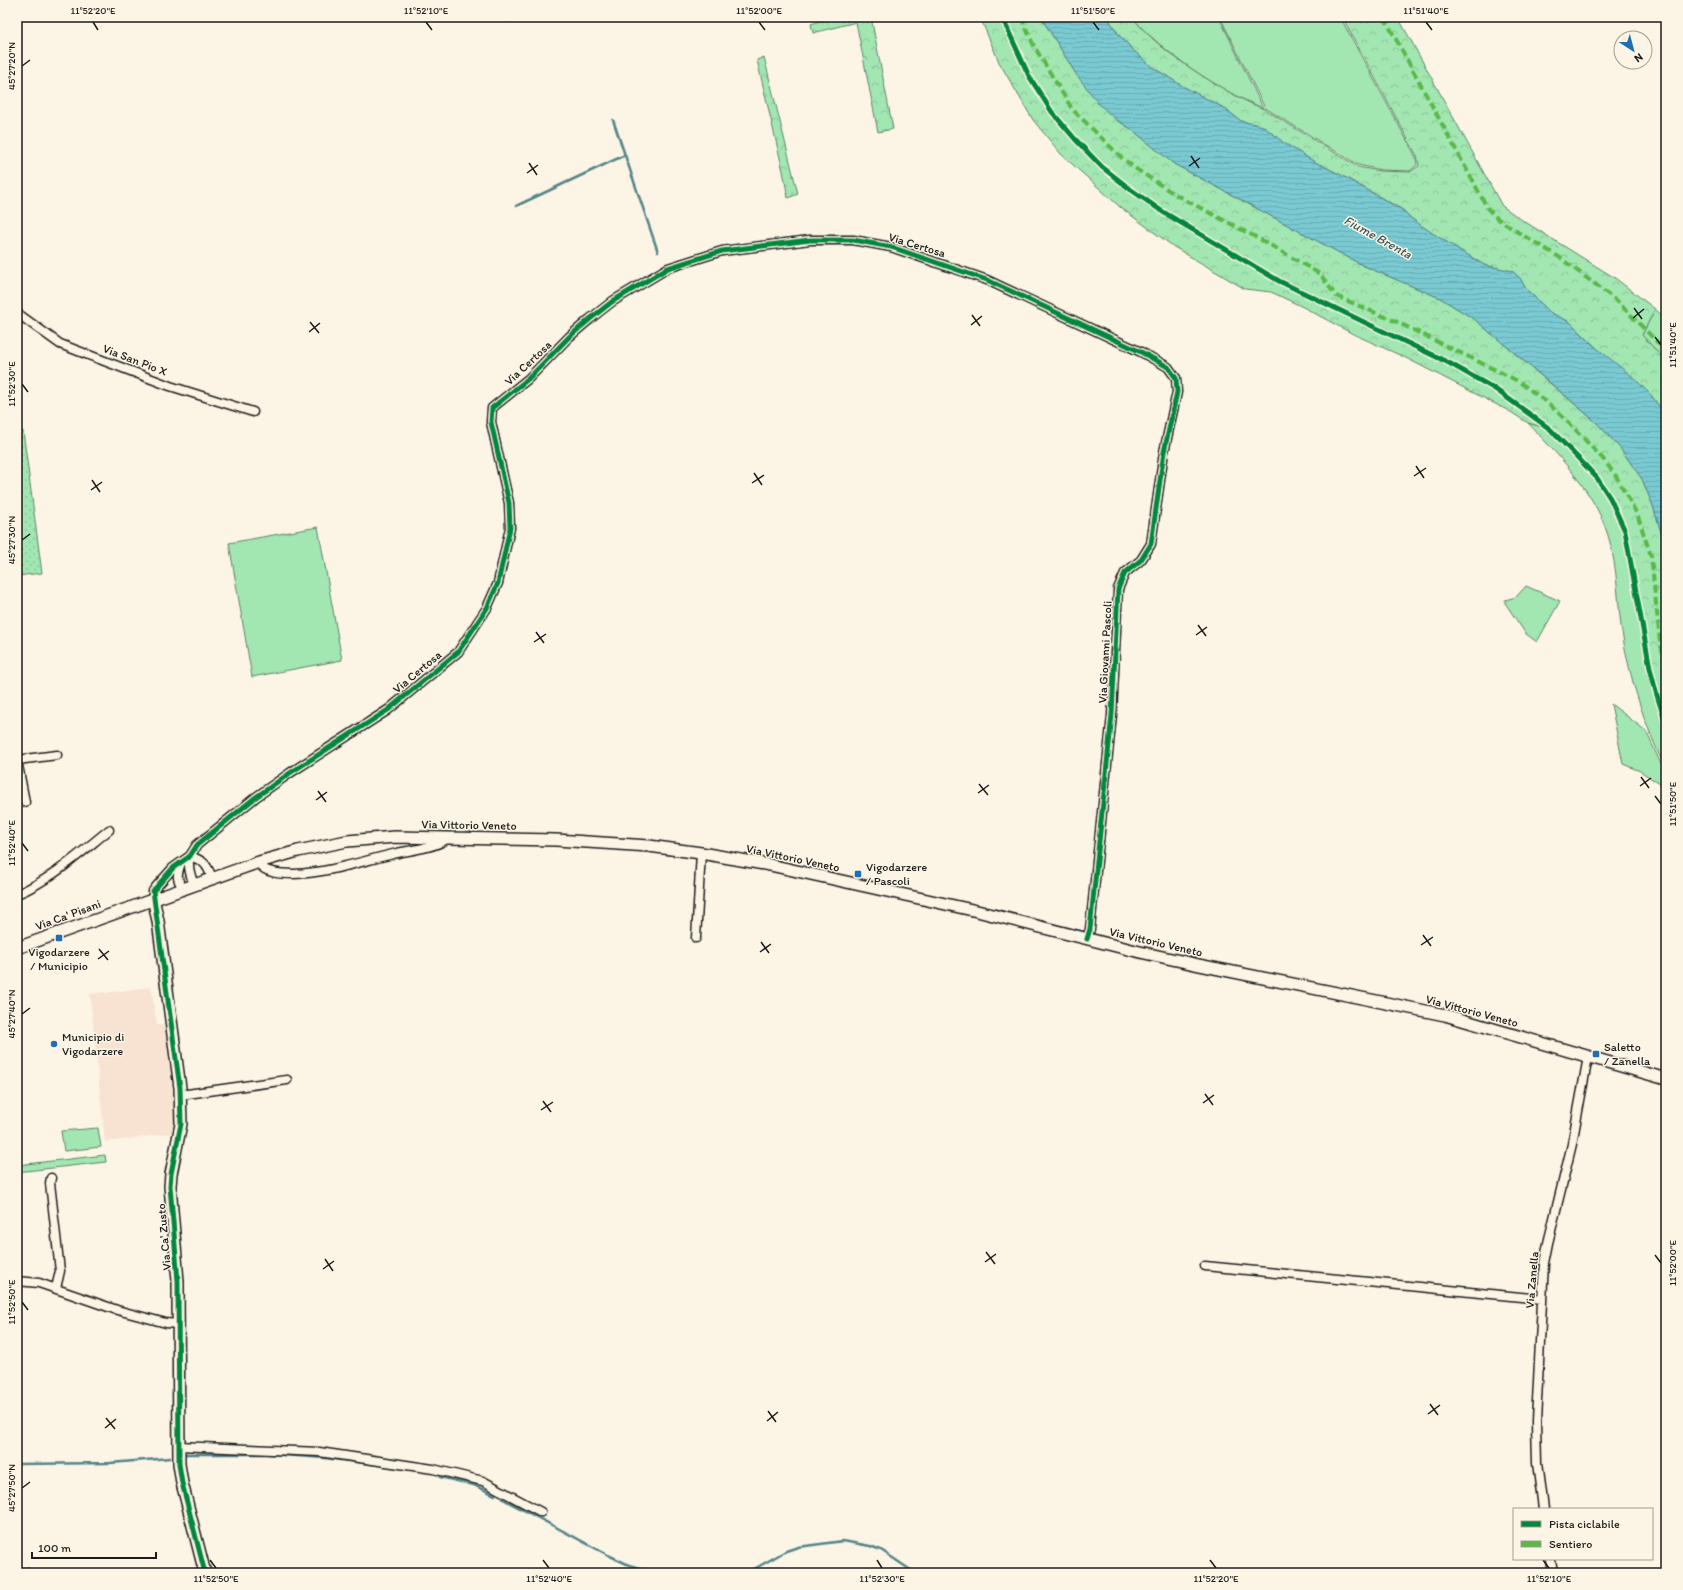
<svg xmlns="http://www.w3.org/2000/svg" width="1683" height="1590" viewBox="0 0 1683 1590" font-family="Itim,sans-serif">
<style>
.built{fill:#f8e2d1}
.grass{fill:#a2e6b2;stroke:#5f8167}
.forest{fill:url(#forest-crowns);stroke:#5f8167}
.park{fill:url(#park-dots);stroke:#5f8167}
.water{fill:url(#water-rules);stroke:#54848a}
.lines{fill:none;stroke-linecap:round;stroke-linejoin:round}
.stream{stroke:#54848a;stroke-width:2.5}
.street-casing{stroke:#1c1c1c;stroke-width:11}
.secondary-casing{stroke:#1c1c1c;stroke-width:14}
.street{stroke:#fcf5e5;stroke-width:8}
.secondary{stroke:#fcf5e5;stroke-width:11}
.quiet{stroke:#58b947;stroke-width:4;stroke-dasharray:8 4;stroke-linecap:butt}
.cycleway-casing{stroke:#fcf5e5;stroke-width:8}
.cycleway{stroke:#00873e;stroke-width:5}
.ticks{fill:none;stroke:#1c1c1c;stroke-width:1.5}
.poi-dot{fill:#1f6fb2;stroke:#fcf5e5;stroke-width:1.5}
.labels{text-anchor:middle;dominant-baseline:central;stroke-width:3;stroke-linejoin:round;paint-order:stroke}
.street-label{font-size:12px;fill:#1c1c1c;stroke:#fcf5e5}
.poi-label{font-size:12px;fill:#1c1c1c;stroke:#fcf5e5;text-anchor:start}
.water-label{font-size:13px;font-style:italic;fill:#3d595c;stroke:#fcf5e5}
.neatline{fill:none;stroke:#1c1c1c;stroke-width:1.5}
.ticks-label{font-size:10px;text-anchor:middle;fill:#1c1c1c}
</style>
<defs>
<pattern id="forest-crowns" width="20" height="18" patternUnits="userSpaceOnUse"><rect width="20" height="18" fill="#a2e6b2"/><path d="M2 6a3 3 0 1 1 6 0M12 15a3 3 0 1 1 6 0" fill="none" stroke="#8bc598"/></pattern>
<pattern id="park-dots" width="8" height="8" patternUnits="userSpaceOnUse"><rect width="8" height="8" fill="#a2e6b2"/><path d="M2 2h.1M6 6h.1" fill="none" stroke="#8bc598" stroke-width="1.8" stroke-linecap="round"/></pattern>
<pattern id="water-rules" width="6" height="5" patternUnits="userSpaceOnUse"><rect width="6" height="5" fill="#7acad3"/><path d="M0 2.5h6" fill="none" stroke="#69adb5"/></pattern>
</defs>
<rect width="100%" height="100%" fill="#fcf5e5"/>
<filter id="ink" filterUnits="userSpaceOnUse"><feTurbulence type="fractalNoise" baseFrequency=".025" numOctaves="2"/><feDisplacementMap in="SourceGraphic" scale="8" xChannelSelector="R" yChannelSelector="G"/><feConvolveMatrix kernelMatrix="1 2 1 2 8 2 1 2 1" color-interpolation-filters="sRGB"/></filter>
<g filter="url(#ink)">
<!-- built -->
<path class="built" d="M151,987L157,1025H165L176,1125L174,1133L105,1142L90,994L105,992V993Z"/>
<!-- grass -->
<path class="grass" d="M1132,17H1219L1263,108C1223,93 1160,51 1132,17Z
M1220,17H1340L1416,157L1417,165L1410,171L1381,170L1358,165L1265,108Z
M1655,309L1666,319V362L1642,335Z
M1528,423L1553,430L1569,444L1598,477L1611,496L1618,513L1620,512L1638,583L1658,693L1666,714V770C1644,723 1629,678 1621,626C1617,593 1617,556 1604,524C1589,486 1556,453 1528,423Z
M318,527L342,660L252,677L229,543Z
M1526,586L1560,601L1537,642L1526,634L1505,603V600L1516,597Z
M1611,704L1646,731L1666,775V788L1640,771L1623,764Z
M98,1128L101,1147L64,1151L61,1131Z
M105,1155L106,1162L17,1172V1165Z"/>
<!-- forest -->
<path class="forest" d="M494,17H516L514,21L506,22Z
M832,17H871L893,129L878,132L856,22L813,33L811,24Z
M980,17H1041L1076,74L1114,118L1131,129L1174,164L1364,266L1440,298L1474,319L1597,423L1620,448L1642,479L1653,506L1666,548V714L1658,693L1653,670L1628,530L1611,496L1598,477L1569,444L1553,430L1528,423L1509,411L1404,357L1353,334L1303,307L1271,292L1245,289L1174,247L1120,207L1061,154L1033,120L999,62Z
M1107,17H1132C1154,44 1183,64 1212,82C1229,92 1245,102 1264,109L1358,167L1380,171L1410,172L1419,166L1417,156L1342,17H1398L1502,206L1522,220L1615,278L1655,309L1642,335L1666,362V416L1651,395L1633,377L1607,358L1570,322L1551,313L1526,289L1520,278L1512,271L1484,265L1432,233L1412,219L1403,210L1341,175L1313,161L1284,143L1263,126L1241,121L1224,108L1184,87L1152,67L1134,51L1119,35Z
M764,57L798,194L788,198L783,171L757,60Z"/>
<!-- park -->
<path class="park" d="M17,431H23L42,573L17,576Z"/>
<!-- water -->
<path class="water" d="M1041,17H1107L1119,35L1134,51L1152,67L1184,87L1224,108L1241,121L1263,126L1284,143L1313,161L1341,175L1402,210L1412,219L1432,233L1484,265L1512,271L1520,278L1526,289L1551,313L1570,322L1593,345L1633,377L1651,395L1666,416V548L1653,506L1642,479L1620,448L1597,423L1561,392L1474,319L1440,298L1364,266L1174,164L1131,129L1114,118L1098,103L1076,74Z"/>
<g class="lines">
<!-- stream -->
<path class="stream" d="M613,120L658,252
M516,206L625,155
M185,1454H263
M268,1454L325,1458L379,1465
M17,1464L110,1463L170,1458
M440,1477L474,1485L495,1495
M503,1499L608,1555L629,1565L657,1573
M747,1573L786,1551L798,1547L843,1541L870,1546L881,1550L915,1573"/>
<!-- street casing -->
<g class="street-casing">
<path id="street" d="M17,313L60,344L170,386L253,412
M17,760L25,802
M17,760L57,755
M190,856C204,861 207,864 212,878
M190,856C187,866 190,875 194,884
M259,862C263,874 283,874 294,874C328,873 363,861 397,853C412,850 433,848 447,839
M181,863C177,874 176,879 183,888
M17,894C51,880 80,853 109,830
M153,898V891L156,887L173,868L190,856L197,845L256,797L290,773L388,710L458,652L487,608L498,583L510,528L509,503L491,422L492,408L528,379L569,337L590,319L613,301L668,268L722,251L810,240H853L891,247L987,280L1141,352L1168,367L1176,378L1177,392L1164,452L1151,544L1141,560L1125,573L1118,589L1112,715L1090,929L1087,939
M696,938L701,853
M180,1095L287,1080
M51,1178L50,1183L60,1271L56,1288
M1205,1266L1542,1299
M17,1281L39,1283L117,1310L166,1323L178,1324
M178,1446L319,1452L433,1469L483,1481L541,1512
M1543,1509L1537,1463L1536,1421L1544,1263L1548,1243L1572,1144L1588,1057
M1550,1559L1552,1573
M19,1573H27"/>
</g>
<!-- secondary casing -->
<g class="secondary-casing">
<path id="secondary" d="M153,898L158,921L180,1088L181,1124L171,1174L170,1186L178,1281L179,1464L182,1483L205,1573
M17,948L259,862L298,851L347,841L395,837L556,840L649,846L701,853L770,865L977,911L1140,952L1199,965L1445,1015L1666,1079"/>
</g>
<!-- street -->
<use href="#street" class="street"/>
<!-- secondary -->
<use href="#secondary" class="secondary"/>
<!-- quiet -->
<path class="quiet" d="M1021,17L1034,46L1072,109L1123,159L1139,171L1176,195L1267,243L1320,274L1336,296L1397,322L1518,381L1549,404L1573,427L1603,459L1616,476L1637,514L1651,556L1660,641L1666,669
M1384,17L1488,209L1498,219L1516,231L1559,257L1616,300L1666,351"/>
<!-- cycleway casing -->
<g class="cycleway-casing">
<path id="cycleway" d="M1002,17L1029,76L1052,112L1075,139L1102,167L1130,189L1163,212L1279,281L1449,363L1495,389L1550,429L1580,460L1597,478L1610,498L1625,531L1650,668L1656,692L1666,724
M205,1573L182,1483L179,1464L178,1281L170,1186L171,1174L181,1124L180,1088L153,891L173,868L190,856L197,845L256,797L290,773L388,710L458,652L487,608L498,583L510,528L509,503L491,422L492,408L528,379L569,337L590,319L613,301L668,268L722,251L810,240H853L891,247L987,280L1141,352L1168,367L1176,378L1177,392L1164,452L1151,544L1141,560L1125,573L1118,589L1112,715L1090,929L1087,939"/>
</g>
<!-- cycleway -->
<use href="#cycleway" class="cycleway"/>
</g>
</g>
<!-- ticks -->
<path class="ticks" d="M93,22L98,30M426,22L432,30M759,22L765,30M1093,22L1099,30M1426,22L1432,30M22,66L30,60M1191,156L1199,168M529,163L537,175M1189,166L1200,158M527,173L538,165M1634,308L1642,319M972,315L980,326M1633,318L1644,309M310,322L319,333M971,325L982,316M309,332L320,323M1655,337L1661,345M22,384L28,392M1416,466L1424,478M754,473L762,485M1414,476L1426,468M92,480L100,492M752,483L764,475M91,490L102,482M22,540L30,534M1198,625L1206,636M536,632L544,643M1196,635L1207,627M534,642L546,634M1641,777L1649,788M979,784L988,795M1640,786L1651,778M318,791L326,802M978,793L989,785M1655,796L1661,804M316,800L327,792M22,843L28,851M1423,935L1431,946M761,942L769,953M1421,945L1433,937M99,949L108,960M760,952L771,944M98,959L109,951M22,1014L30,1008M1205,1094L1213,1105M543,1101L551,1112M1203,1103L1214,1095M541,1110L553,1102M986,1252L995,1264M1655,1255L1661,1263M325,1259L333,1271M985,1262L996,1254M323,1269L334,1261M22,1302L28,1310M1430,1404L1438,1415M768,1411L776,1422M1428,1414L1440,1405M106,1418L115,1429M767,1421L778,1412M105,1428L116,1419M22,1488L30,1482M210,1560L216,1568M543,1560L549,1568M877,1560L882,1568M1210,1560L1216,1568M1543,1560L1549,1568"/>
<!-- markers -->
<g class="poi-dot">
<rect x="854" y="870" width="8" height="8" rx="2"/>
<rect x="55" y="934" width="8" height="8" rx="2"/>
<circle cx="54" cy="1044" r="4"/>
<rect x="1592" y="1050" width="8" height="8" rx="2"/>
</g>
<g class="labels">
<!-- street labels -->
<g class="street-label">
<text transform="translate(917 245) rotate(17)">Via Certosa</text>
<text transform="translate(135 360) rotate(21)">Via San Pio X</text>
<text transform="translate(528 363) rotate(-43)">Via Certosa</text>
<text transform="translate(1105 652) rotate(-87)">Via Giovanni Pascoli</text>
<text transform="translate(417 672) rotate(-40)">Via Certosa</text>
<text transform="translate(469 825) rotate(1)">Via Vittorio Veneto</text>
<text transform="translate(793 858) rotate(12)">Via Vittorio Veneto</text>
<text transform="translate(68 915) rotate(-20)">Via Ca' Pisani</text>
<text transform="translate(1156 942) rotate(13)">Via Vittorio Veneto</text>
<text transform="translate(1472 1011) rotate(15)">Via Vittorio Veneto</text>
<text transform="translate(164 1237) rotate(-95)">Via Ca' Zusto</text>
<text transform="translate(1532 1280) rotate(-85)">Via Zanella</text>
</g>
<!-- poi labels -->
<g class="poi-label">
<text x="866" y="867">Vigodarzere<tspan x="866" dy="14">/ Pascoli</tspan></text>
<text x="59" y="952" text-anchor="middle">Vigodarzere<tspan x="59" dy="14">/ Municipio</tspan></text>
<text x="62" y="1037">Municipio di<tspan x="62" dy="14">Vigodarzere</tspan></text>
<text x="1604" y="1047">Saletto<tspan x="1604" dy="14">/ Zanella</tspan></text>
</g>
<!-- water labels -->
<g class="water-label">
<text transform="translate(1378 237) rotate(29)">Fiume Brenta</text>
</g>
</g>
<!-- margin -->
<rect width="1683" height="1590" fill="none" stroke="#fcf5e5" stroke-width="44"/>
<!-- legend -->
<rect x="1513" y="1508" width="140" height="52" fill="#fcf5e5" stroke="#a29e95"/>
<rect x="1521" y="1521" width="20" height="6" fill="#00873e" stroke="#a29e95"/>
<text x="1549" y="1528" font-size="12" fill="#1c1c1c">Pista ciclabile</text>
<rect x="1521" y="1541" width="20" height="6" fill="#58b947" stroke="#a29e95"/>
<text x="1549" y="1548" font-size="12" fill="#1c1c1c">Sentiero</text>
<!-- north arrow -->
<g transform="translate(1633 50) rotate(144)"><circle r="19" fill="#fcf5e5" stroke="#a29e95"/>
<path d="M0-3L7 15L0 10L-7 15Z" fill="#1f6fb2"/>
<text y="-6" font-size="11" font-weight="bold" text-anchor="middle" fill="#1c1c1c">N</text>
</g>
<!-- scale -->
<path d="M32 1552v6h124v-6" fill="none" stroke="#1c1c1c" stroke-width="2"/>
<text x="38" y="1552" font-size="12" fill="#1c1c1c" stroke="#fcf5e5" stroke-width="3" paint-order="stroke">100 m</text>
<rect x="22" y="22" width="1639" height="1546" class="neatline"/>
<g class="ticks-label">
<text x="93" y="14">11°52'20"E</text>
<text x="426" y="14">11°52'10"E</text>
<text x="759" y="14">11°52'00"E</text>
<text x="1093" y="14">11°51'50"E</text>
<text x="1426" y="14">11°51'40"E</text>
<text transform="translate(11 66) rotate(-90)" y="4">45°27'20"N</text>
<text transform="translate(1672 345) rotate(-90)" y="4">11°51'40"E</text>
<text transform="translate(11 384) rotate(-90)" y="4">11°52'30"E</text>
<text transform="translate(11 540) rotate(-90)" y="4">45°27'30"N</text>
<text transform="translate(1672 804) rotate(-90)" y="4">11°51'50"E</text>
<text transform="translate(11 843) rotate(-90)" y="4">11°52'40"E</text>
<text transform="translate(11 1014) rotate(-90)" y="4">45°27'40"N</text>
<text transform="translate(1672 1263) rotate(-90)" y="4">11°52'00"E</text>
<text transform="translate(11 1302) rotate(-90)" y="4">11°52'50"E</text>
<text transform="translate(11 1488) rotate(-90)" y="4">45°27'50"N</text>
<text x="216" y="1582">11°52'50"E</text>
<text x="549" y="1582">11°52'40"E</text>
<text x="882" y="1582">11°52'30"E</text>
<text x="1216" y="1582">11°52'20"E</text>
<text x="1549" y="1582">11°52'10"E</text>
</g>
</svg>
